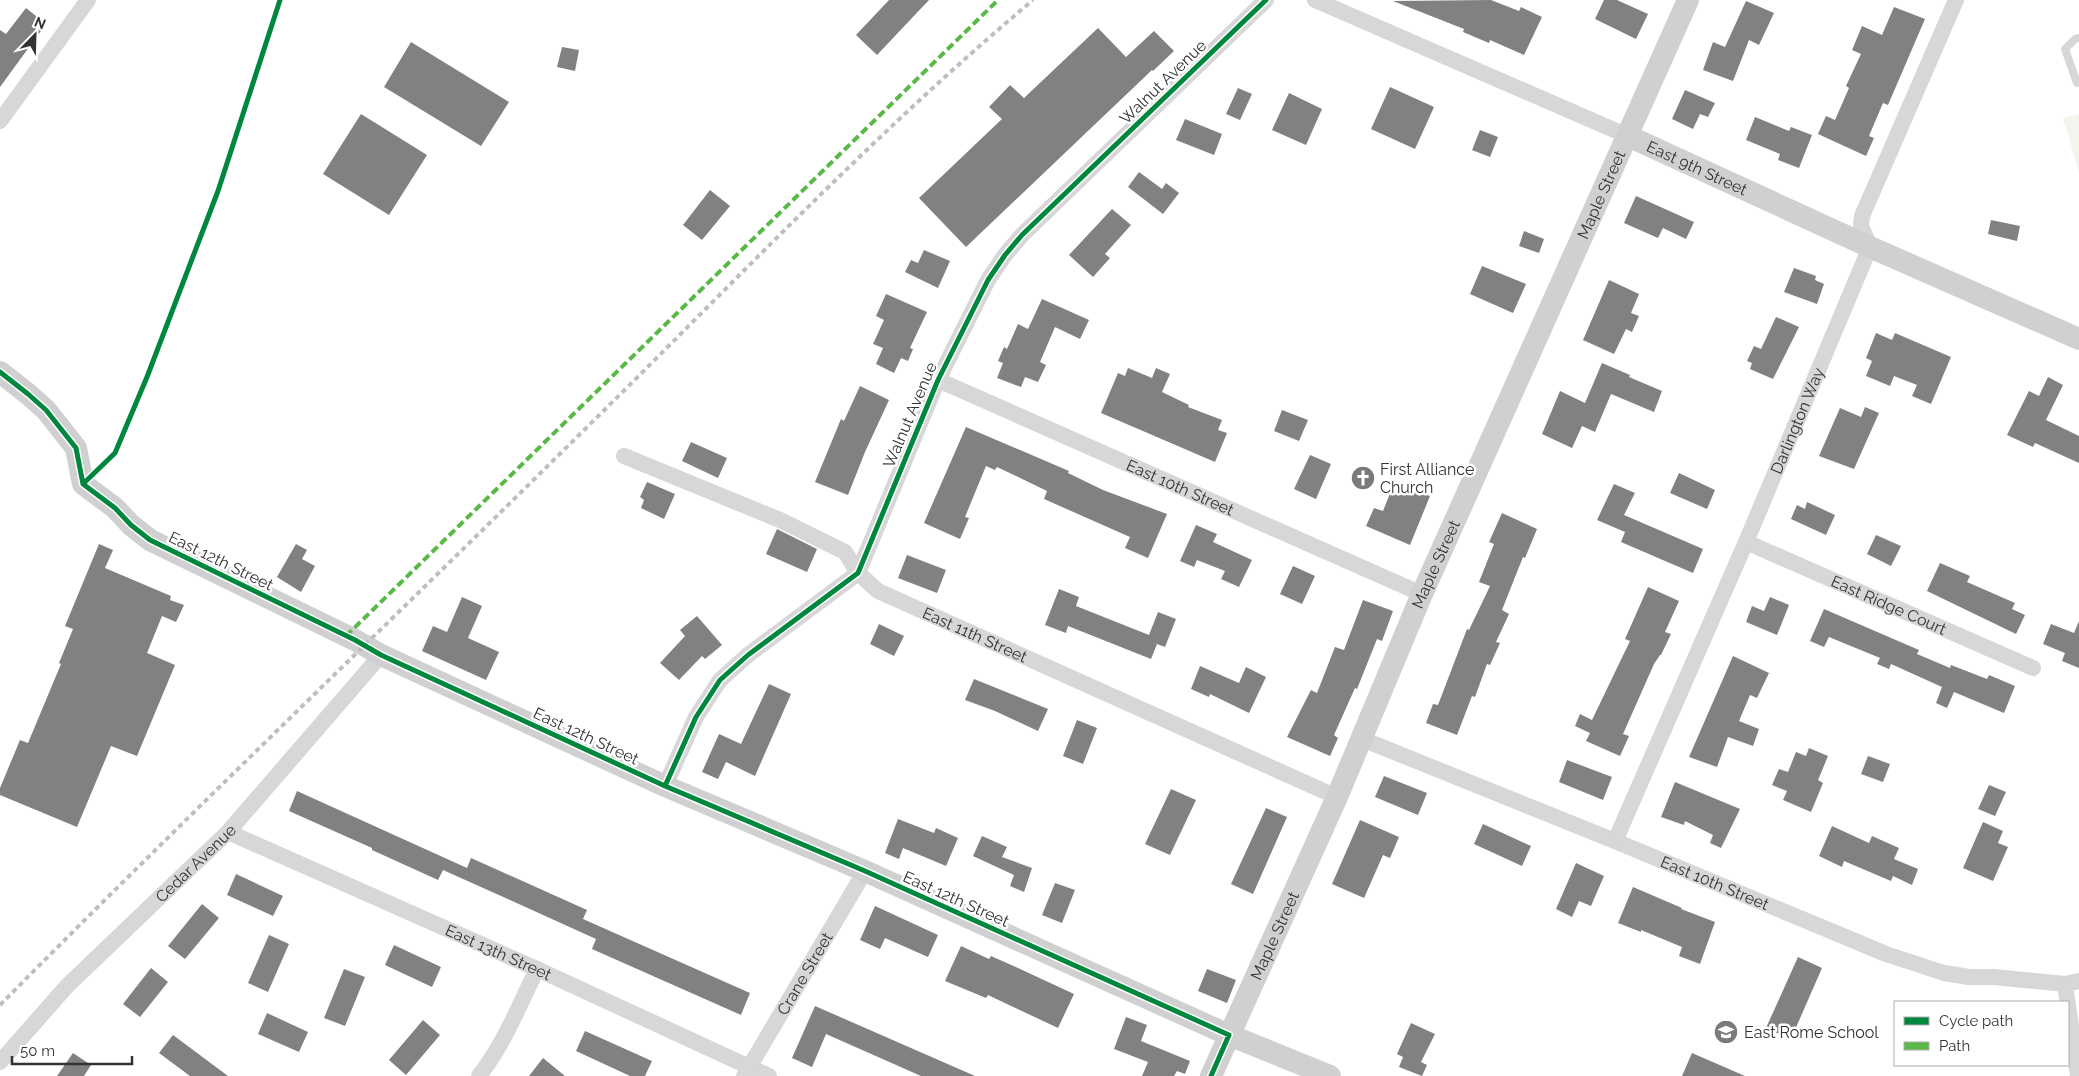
<svg xmlns="http://www.w3.org/2000/svg" width="2079" height="1076" viewBox="0 0 2079 1076" font-family="Raleway,sans-serif">
<style>
.green{fill:#f1f5ed}
.building{fill:#818181}
.lines{fill:none;stroke-linecap:round;stroke-linejoin:round}
.lane{stroke:#d7d7d7;stroke-width:8}
.street{stroke:#d7d7d7;stroke-width:16}
.secondary{stroke:#d0d0d0;stroke-width:22}
.rail{stroke:#bebebe;stroke-width:4;stroke-dasharray:5 4;stroke-linecap:butt}
.quiet{stroke:#58b947;stroke-width:4;stroke-dasharray:8 4;stroke-linecap:butt}
.cycleway-casing{stroke:#fff;stroke-width:8}
.cycleway{stroke:#00873e;stroke-width:5}
.labels{text-anchor:middle;dominant-baseline:central;stroke-width:5;stroke-linejoin:round;paint-order:stroke}
.street-label{font-size:16px;fill:#333;stroke:#fff}
.poi-label{font-size:16px;fill:#333;stroke:#fff;text-anchor:start}
</style>
<rect width="100%" height="100%" fill="#fff"/>
<!-- green -->
<path class="green" d="M2079,114V173L2063,118Z"/>
<!-- building -->
<path class="building" d="M889,0H929L877,55L856,35Z
M1491,0L1519,11L1521,7L1542,17L1524,55L1490,40L1489,43L1463,32L1464,29L1393,1Z
M1604,0H1617L1648,14L1636,39L1595,19Z
M1746,1L1774,13L1759,45L1749,40L1733,81L1703,70L1713,42L1725,47Z
M1894,7L1925,19L1888,105L1883,103L1869,136L1874,138L1866,156L1818,134L1826,116L1835,120L1849,88L1846,86L1861,54L1852,50L1862,26L1882,35Z
M26,8L46,24L0,87V30L6,34Z
M1098,28L1126,57L1154,31L1174,51L1153,71L1152,70L966,247L919,198L1002,119L989,107L1010,85L1024,98Z
M411,42L509,102L481,146L384,87Z
M562,47L579,50L575,71L557,67Z
M1390,87L1434,107L1415,149L1371,129Z
M1238,88L1252,94L1240,120L1226,114Z
M1685,90L1715,103L1708,117L1700,114L1693,129L1672,119Z
M1289,93L1322,109L1306,145L1272,130Z
M361,114L427,155L389,215L323,174Z
M1755,117L1789,131L1791,127L1812,135L1799,168L1778,160L1780,154L1746,140Z
M1185,119L1222,134L1214,155L1176,140Z
M1480,130L1498,137L1490,157L1472,150Z
M1139,172L1162,189L1166,183L1179,193L1163,214L1128,187Z
M710,190L730,206L702,240L683,225Z
M1636,196L1694,222L1686,239L1663,228L1658,238L1624,223Z
M1112,209L1131,225L1105,254L1110,258L1093,277L1069,255Z
M1991,220L2020,226L2017,241L1988,234Z
M1524,231L1544,239L1539,253L1519,246Z
M924,250L950,261L938,288L905,272L911,260L918,263Z
M1482,266L1526,284L1513,313L1470,294Z
M1794,268L1816,276L1815,280L1824,284L1817,304L1784,292Z
M1609,280L1639,294L1631,313L1639,316L1632,332L1626,329L1614,354L1583,340Z
M886,294L927,312L910,348L913,349L908,361L901,358L894,373L876,364L883,348L873,344L884,320L876,316Z
M1042,299L1089,320L1080,339L1055,327L1040,362L1046,365L1038,382L1025,377L1021,387L997,378L1003,363L998,361L1004,347L1007,349L1018,324L1028,329Z
M1776,317L1799,327L1773,379L1750,369L1752,363L1747,361L1754,346L1761,349Z
M1876,333L1892,340L1895,333L1951,357L1931,404L1912,396L1917,385L1894,376L1890,386L1866,376L1872,361L1866,358Z
M1602,363L1630,375L1629,377L1662,391L1654,412L1611,394L1595,432L1582,426L1572,448L1542,434L1560,391L1585,403Z
M1128,368L1152,378L1156,368L1170,374L1162,392L1189,405L1188,407L1222,420L1218,430L1227,433L1215,462L1101,413L1118,373L1125,376Z
M2048,377L2063,385L2046,420L2079,436V463L2035,443L2033,447L2007,435L2029,391L2039,396Z
M860,386L889,400L865,452L848,495L815,482L841,419L844,421Z
M1865,407L1879,413L1854,469L1819,456L1840,408L1861,417Z
M1282,410L1308,420L1299,441L1274,431Z
M966,427L1069,471L1068,473L1103,490L1167,514L1148,558L1125,548L1130,537L1044,499L1047,491L997,467L995,470L986,466L965,517L969,518L960,539L924,523Z
M691,442L727,458L718,478L682,461Z
M1310,455L1331,464L1316,499L1294,489Z
M1679,473L1715,490L1707,509L1670,493Z
M1395,481L1430,496L1410,545L1366,526L1374,508L1383,511Z
M647,482L675,494L664,519L641,508L644,500L640,497Z
M1614,484L1635,493L1624,515L1703,549L1693,573L1621,542L1625,532L1597,520Z
M1807,502L1835,515L1826,535L1791,519L1797,505L1805,509Z
M1502,513L1537,529L1525,558L1523,557L1502,610L1509,614L1496,642L1500,643L1490,665L1487,664L1475,697L1472,696L1457,735L1426,723L1433,704L1438,705L1467,629L1469,630L1490,586L1479,582L1494,544L1489,542Z
M1196,525L1217,534L1213,542L1252,560L1239,587L1221,579L1225,571L1197,560L1194,567L1180,561Z
M777,529L817,549L807,572L766,554Z
M1876,535L1901,546L1891,566L1867,554Z
M99,544L113,550L105,568L171,596L170,600L184,605L176,622L162,616L147,653L175,665L137,756L111,746L77,827L0,795V788L20,740L28,743L61,664L59,663L73,629L65,626Z
M296,544L307,550L302,559L315,566L301,592L277,577Z
M907,555L946,570L937,593L898,578Z
M1940,563L1970,576L1967,582L2015,603L2012,609L2025,615L2016,634L1927,591Z
M1293,566L1315,576L1302,604L1280,594Z
M1648,587L1679,601L1665,632L1671,634L1661,655H1660L1654,664L1623,734L1629,736L1620,756L1586,741L1590,733L1575,726L1580,714L1592,720L1630,641L1625,639Z
M1059,589L1079,597L1076,606L1149,635L1158,612L1176,619L1165,647L1157,644L1151,659L1068,626L1066,633L1045,625Z
M462,597L482,606L468,638L499,652L486,680L422,651L433,626L447,632Z
M1770,597L1789,605L1777,635L1746,622L1752,606L1764,611Z
M1363,600L1393,611L1382,641L1377,639L1357,689L1355,688L1334,735L1338,738L1330,756L1287,737L1311,690L1317,693L1335,647L1344,650Z
M1824,609L1919,650L1917,654L1950,668L1951,665L1987,679L1989,675L2015,686L2004,713L1954,692L1947,708L1936,703L1942,687L1891,664L1889,669L1877,664L1880,658L1829,637L1824,647L1810,641Z
M697,616L722,645L705,659L702,656L679,680L660,663L685,636L680,630Z
M2079,621V668L2062,661L2065,653L2043,644L2051,624L2074,633Z
M879,624L904,636L894,656L870,644Z
M1733,656L1769,673L1757,698L1750,695L1739,721L1759,729L1753,746L1728,737L1717,767L1689,757Z
M1200,666L1239,683L1246,667L1266,677L1249,713L1210,694L1209,697L1191,689Z
M974,679L1048,709L1038,731L995,711L965,700Z
M769,684L791,694L755,776L726,762L718,779L702,772L719,734L741,744Z
M1077,720L1097,728L1083,764L1063,756Z
M1809,748L1828,756L1818,780L1823,783L1811,812L1783,800L1787,791L1772,785L1779,769L1788,772L1796,752L1806,756Z
M1868,756L1890,764L1883,782L1861,774Z
M1567,760L1612,777L1603,800L1559,782Z
M1384,776L1427,793L1418,815L1375,797Z
M1675,782L1740,809L1721,848L1710,843L1713,835L1685,821L1684,825L1661,817Z
M1989,785L2006,792L1995,816L1978,809Z
M1171,789L1196,800L1170,855L1145,844Z
M297,791L467,868L471,858L587,910L583,919L750,993L741,1015L592,949L596,939L510,900L443,870L438,880L372,850V848L289,811Z
M1266,808L1287,817L1253,894L1231,884Z
M898,819L934,833L936,828L958,838L946,866L903,848L899,859L885,853Z
M1360,820L1399,837L1390,858L1383,855L1364,898L1332,884Z
M1983,822L2003,831L1998,843L2008,847L1993,881L1963,868Z
M1483,824L1531,846L1522,866L1474,844Z
M1832,826L1869,843L1872,836L1899,848L1894,859L1918,869L1912,885L1893,876L1891,881L1844,861L1842,867L1819,856Z
M982,836L1007,847L1002,857L1032,868L1024,892L1010,886L1014,875L973,856Z
M1576,863L1604,876L1591,906L1579,901L1572,917L1556,909Z
M236,874L283,896L273,916L227,895Z
M1055,883L1075,890L1062,923L1042,915Z
M1633,887L1682,908L1681,909L1715,922L1700,964L1679,956L1682,947L1641,930V932L1618,923Z
M202,904L219,918L185,959L168,946Z
M875,906L938,935L928,957L885,938L880,949L860,940Z
M269,935L289,944L268,992L248,983Z
M394,945L441,967L432,987L385,965Z
M961,946L989,959L991,956L1018,968L1074,994L1058,1028L988,995L986,998L945,981Z
M1798,957L1822,968L1791,1039L1766,1028Z
M151,968L168,982L140,1017L123,1004Z
M344,969L365,977L345,1026L324,1018Z
M1207,969L1236,980L1227,1003L1198,991Z
M815,1006L975,1076H921L826,1034L812,1067L792,1058Z
M267,1013L308,1032L299,1052L258,1034Z
M1126,1017L1147,1025L1141,1041L1190,1061L1185,1074L1177,1071L1174,1076H1142L1148,1062L1114,1049Z
M423,1020L440,1035L406,1075L389,1060Z
M1411,1023L1435,1034L1421,1062L1427,1065L1422,1076L1399,1067L1403,1057L1397,1054Z
M585,1031L652,1061L645,1076H630L576,1051Z
M173,1035L228,1076H190L159,1053Z
M73,1053L91,1065L84,1076H57Z
M1692,1053L1745,1076H1682Z
M543,1058L565,1076H529Z"/>
<g class="lines">
<!-- lane -->
<path class="lane" d="M2079,38L2075,39L2065,49L2077,83L2079,82"/>
<!-- street -->
<g class="street">
<path d="M1315,0L1628,136"/>
<path d="M0,121L88,0"/>
<path id="s1" d="M938,380L1422,594"/>
<path id="s2" d="M624,456L780,520L845,552L858,573L878,591L1337,797"/>
<path id="s3" d="M1746,542L2033,668"/>
<path id="s4" d="M1362,739L1615,841L1886,954L1944,973L1969,977H1994L2065,984L2079,981"/>
<path d="M665,786L696,717L720,680L748,655L858,573L938,380L988,280L1005,255L1022,235L1266,0"/>
<path id="s5" d="M228,832L537,969L769,1076"/>
<path id="s6" d="M1615,841L1746,542L1870,247L1861,226L1862,216L1956,0"/>
<path d="M2065,984L2078,1076"/>
<path id="s7" d="M0,1062L67,986L228,832L381,655"/>
<path d="M479,1076C504,1044 519,1006 537,969"/>
<path id="s8" d="M744,1076L865,871"/>
</g>
<!-- secondary -->
<g class="secondary">
<path id="s9" d="M1628,136L1870,247L2079,339"/>
<path d="M0,372L28,394L46,410L76,448L83,484L115,508L131,525L150,540L355,640L381,655L665,786L865,871L1229,1035L1330,1076"/>
<path id="s10" d="M1211,1076L1337,797L1422,594L1688,0"/>
</g>
<!-- rail -->
<path class="rail" d="M0,1005C190,813 386,626 578,436C728,289 872,135 1033,0"/>
<!-- quiet -->
<path class="quiet" d="M346,636L998,0"/>
<!-- cycleway casing -->
<g class="cycleway-casing">
<path id="cycleway" d="M0,372L28,394L46,410L76,448L83,484L115,508L131,525L150,540L355,640L381,655L665,786L865,871L1229,1035L1211,1076
M83,484L115,453L147,377L218,191L280,0
M665,786L696,717L720,680L748,655L858,573L938,380L988,280L1005,255L1022,235L1266,0"/>
</g>
<!-- cycleway -->
<use href="#cycleway" class="cycleway"/>
</g>
<!-- icons -->
<defs>
<g id="church-disc" transform="scale(1.25)"><circle r="9.5" fill="#7a7a7a" stroke="#fff"/><path d="M-1.2-6h2.4v3.5h3.3v2.4h-3.3V6h-2.4V-.1h-3.3v-2.4h3.3Z" fill="#fff"/></g>
<g id="school-disc" transform="scale(1.25)"><circle r="9.5" fill="#7a7a7a" stroke="#fff"/><path d="M0-5L7-2L0 1L-7-2ZM-4 1L0 2.5L4 1V4Q0 6-4 4Z" fill="#fff"/></g>
</defs>
<g fill-rule="evenodd">
<use href="#church-disc" x="1363" y="478"/>
<use href="#school-disc" x="1726" y="1032"/>
</g>
<g class="labels">
<!-- street labels -->
<g class="street-label">
<text transform="translate(1163 82) rotate(-44)">Walnut Avenue</text>
<text stroke="none"><textPath href="#s9" startOffset="76">East 9th Street</textPath></text>
<text stroke="none"><textPath href="#s10" startOffset="964">Maple Street</textPath></text>
<text transform="translate(910 415) rotate(-67)">Walnut Avenue</text>
<text stroke="none"><textPath href="#s6" startOffset="458">Darlington Way</textPath></text>
<text stroke="none"><textPath href="#s1" startOffset="265">East 10th Street</textPath></text>
<text transform="translate(221 561) rotate(26)">East 12th Street</text>
<text stroke="none"><textPath href="#s10" startOffset="559">Maple Street</textPath></text>
<text stroke="none"><textPath href="#s3" startOffset="156">East Ridge Court</textPath></text>
<text stroke="none"><textPath href="#s2" startOffset="399">East 11th Street</textPath></text>
<text transform="translate(586 736) rotate(25)">East 12th Street</text>
<text stroke="none"><textPath href="#s7" startOffset="279">Cedar Avenue</textPath></text>
<text stroke="none"><textPath href="#s4" startOffset="381">East 10th Street</textPath></text>
<text transform="translate(956 899) rotate(24)">East 12th Street</text>
<text stroke="none"><textPath href="#s10" startOffset="154">Maple Street</textPath></text>
<text stroke="none"><textPath href="#s5" startOffset="296">East 13th Street</textPath></text>
<text stroke="none"><textPath href="#s8" startOffset="119">Crane Street</textPath></text>
</g>
<!-- poi labels -->
<g class="poi-label">
<text x="1380" y="469">First Alliance<tspan x="1380" dy="18">Church</tspan></text>
<text x="1744" y="1032">East Rome School</text>
</g>
</g>
<!-- legend -->
<rect x="1894" y="1001" width="175" height="65" fill="#ffffff" stroke="#adadad"/>
<rect x="1904" y="1017" width="25" height="8" fill="#00873e" stroke="#adadad"/>
<text x="1939" y="1026" font-size="15" fill="#333333">Cycle path</text>
<rect x="1904" y="1042" width="25" height="8" fill="#58b947" stroke="#adadad"/>
<text x="1939" y="1051" font-size="15" fill="#333333">Path</text>
<!-- north arrow -->
<g transform="translate(35 35) rotate(23)" stroke="#ffffff" stroke-width="4" paint-order="stroke">
<path d="M0-4L9 19L0 12L-9 19Z" fill="#333333"/>
<text y="-8" font-size="14" font-weight="bold" text-anchor="middle" fill="#333333">N</text>
</g>
<!-- scale -->
<path d="M12 1056v8h120v-8" fill="none" stroke="#333333" stroke-width="2.5"/>
<text x="20" y="1056" font-size="15" fill="#333333" stroke="#ffffff" stroke-width="4" paint-order="stroke">50 m</text>
</svg>
